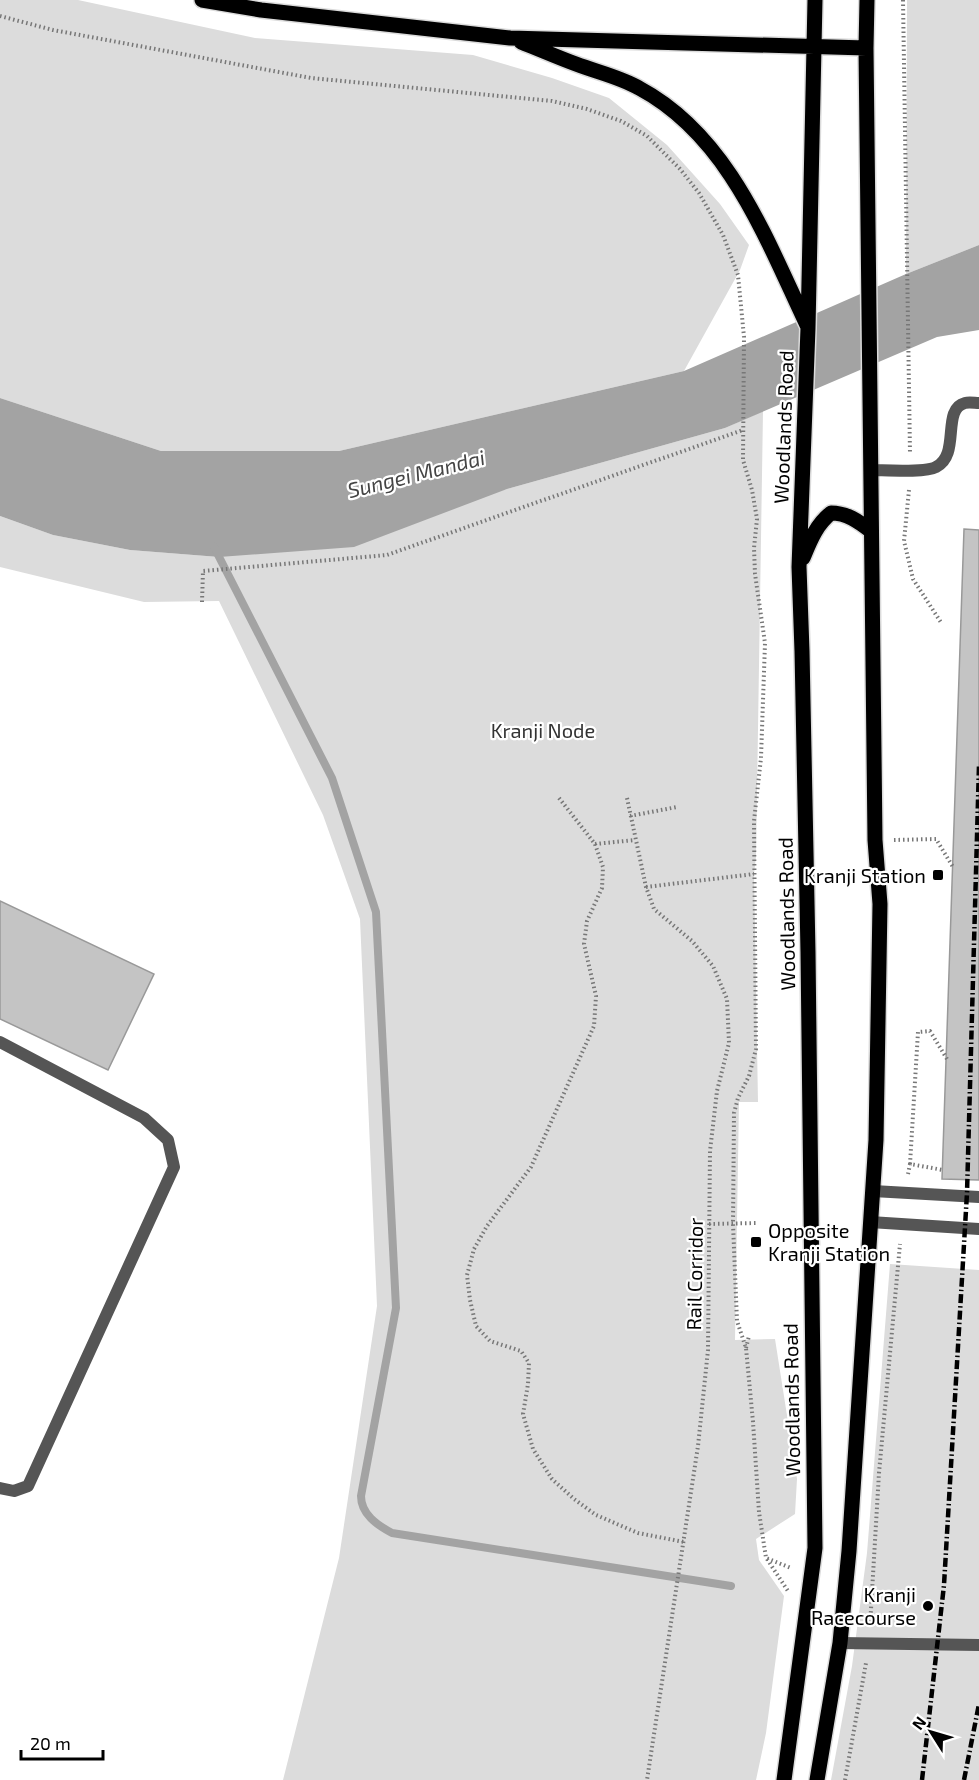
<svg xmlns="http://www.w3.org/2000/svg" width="979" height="1780" viewBox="0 0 979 1780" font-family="'Exo 2',sans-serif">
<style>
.green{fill:#dcdcdc}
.water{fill:#a3a3a3}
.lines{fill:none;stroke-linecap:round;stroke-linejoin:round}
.stream{stroke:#a3a3a3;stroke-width:8}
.building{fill:#c4c4c4;stroke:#999;stroke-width:1.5}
.primary-casing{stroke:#dbdbdb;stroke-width:18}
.path{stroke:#777;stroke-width:4;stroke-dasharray:1.5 3;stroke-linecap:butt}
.lane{stroke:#555;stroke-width:12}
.street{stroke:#555;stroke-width:12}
.primary{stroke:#000;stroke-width:15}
.rail{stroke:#000;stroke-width:4.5;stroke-dasharray:9 3 1.5 3;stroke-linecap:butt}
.poi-dot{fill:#000;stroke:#fff;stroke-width:2}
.labels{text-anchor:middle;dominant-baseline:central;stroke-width:4.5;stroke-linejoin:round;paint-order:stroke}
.street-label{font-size:20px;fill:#000;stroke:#fff}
.park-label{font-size:20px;fill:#333;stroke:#fff}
.poi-label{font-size:20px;fill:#000;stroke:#fff;text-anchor:end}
.water-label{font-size:21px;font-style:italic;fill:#444;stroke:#fff}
</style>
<rect width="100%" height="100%" fill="#fff"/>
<!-- green -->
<path class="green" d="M0,0H78L255,38L473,55L552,78L609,98L667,145L720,204L749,245L740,270L684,371L339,451H161L0,398Z
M907,0H979V245L906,274Z
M763,411L756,857L754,874L758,1102H739L735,1340L775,1339L797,1479L795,1514L756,1539L759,1560L784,1596L766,1733L756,1780H283L339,1558L377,1306L360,919L323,815L219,601L144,602L0,567V516L53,535L130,550L219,557L507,489L725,428Z
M890,1264L979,1270V1780H831L852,1666L867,1553Z"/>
<!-- water -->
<path class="water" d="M979,245V330L937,337L725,428L507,489L354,547L219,557L130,550L53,535L0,516V398L161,451H339L684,371L906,274Z"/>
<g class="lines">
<!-- stream -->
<path class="stream" d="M214,547L332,778L376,912L396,1308L361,1496C361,1514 377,1525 392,1533L731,1586"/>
</g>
<!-- building -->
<path class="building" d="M964,529L979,530V1180L942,1179Z
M0,901L154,974L108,1070L0,1019Z"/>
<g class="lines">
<!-- primary casing -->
<g class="primary-casing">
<path id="primary" d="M202,0L261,10L510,38L866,48
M521,42C539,49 557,57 576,64C597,72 620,77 639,88C729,136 766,239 807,325
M803,558C810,541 816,525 831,513C847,513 858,521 871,531
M784,1780L815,1548L808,952L802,651L799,567L808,328L815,0
M817,1780L840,1643L849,1551L876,1140L880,904L875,840L866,48L867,0"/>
</g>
<!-- path -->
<path class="path" d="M903,0L910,453
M0,16L53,30L311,78L552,101L587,109L621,121L647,136L680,169L699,193L723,235L738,275L744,337L743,460L752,490L757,519L754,548L755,574L765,643L761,758L754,821L756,1049L749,1076L738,1098L734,1113L733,1224L737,1321L746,1348L753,1422L759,1512L766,1558L791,1568
M909,490L904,541L913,579L942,624
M202,602L203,571L387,555L743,430
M559,798L595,844L603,867L602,888L587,921L584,944L596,996L594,1026L531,1167L487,1226L474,1249L467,1275L470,1300L476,1326L490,1341L521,1351L529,1363L528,1384L523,1414L533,1449L552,1479L574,1499L596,1515L638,1533L684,1542
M627,798L646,887L654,909L692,941L713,966L727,999L729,1043L717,1091L710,1151L708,1350L698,1446L647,1780
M630,816L677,807
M894,840L936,839L953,867
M595,844L635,840
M646,887L754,874
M910,1164L918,1032L930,1031L947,1059
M908,1174L910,1164L943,1170
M709,1224L757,1223
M746,1348L749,1336
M767,1559L788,1591
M870,1626L879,1473L900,1244
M845,1780L866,1663"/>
<!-- lane -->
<path class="lane" d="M870,470C884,470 925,473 936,467C961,455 941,409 965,403C969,402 975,403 979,403
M0,1042L144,1118L168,1140L174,1167L28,1486L14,1491L0,1488
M873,1191L979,1197
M870,1222L979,1229"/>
<!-- street -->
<path class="street" d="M840,1643L979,1645"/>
<!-- primary -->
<use href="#primary" class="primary"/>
<!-- rail -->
<path class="rail" d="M922,1780L944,1585L967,1193L979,765
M964,1780L979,1704"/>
</g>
<!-- markers -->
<g class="poi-dot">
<rect x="932" y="869" width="12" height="12" rx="3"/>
<rect x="750" y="1236" width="12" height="12" rx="3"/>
<circle cx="928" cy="1606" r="6"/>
</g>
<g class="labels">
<!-- street labels -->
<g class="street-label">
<text transform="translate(783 427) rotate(-88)">Woodlands Road</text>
<text transform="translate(786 914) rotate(-91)">Woodlands Road</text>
<text transform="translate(694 1274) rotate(-89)">Rail Corridor</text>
<text transform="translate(791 1400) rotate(-91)">Woodlands Road</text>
</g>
<!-- park labels -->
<g class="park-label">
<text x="543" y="730">Kranji Node</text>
</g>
<!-- poi labels -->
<g class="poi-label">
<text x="926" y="875">Kranji Station</text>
<text x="768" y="1230" text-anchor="start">Opposite<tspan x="768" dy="23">Kranji Station</tspan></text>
<text x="916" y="1594">Kranji<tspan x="916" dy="23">Racecourse</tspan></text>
</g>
<!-- water labels -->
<g class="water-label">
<text transform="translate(416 473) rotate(-14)">Sungei Mandai</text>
</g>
</g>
<!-- north arrow -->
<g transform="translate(931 1732) rotate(307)" stroke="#ffffff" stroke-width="4.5" paint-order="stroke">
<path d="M0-4.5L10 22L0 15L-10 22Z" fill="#000000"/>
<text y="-9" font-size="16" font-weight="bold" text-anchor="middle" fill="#000000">N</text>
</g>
<!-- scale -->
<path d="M21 1750v9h82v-9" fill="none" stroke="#000000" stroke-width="3"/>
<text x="30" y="1750" font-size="18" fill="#000000" stroke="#ffffff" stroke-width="4.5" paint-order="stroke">20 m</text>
</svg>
